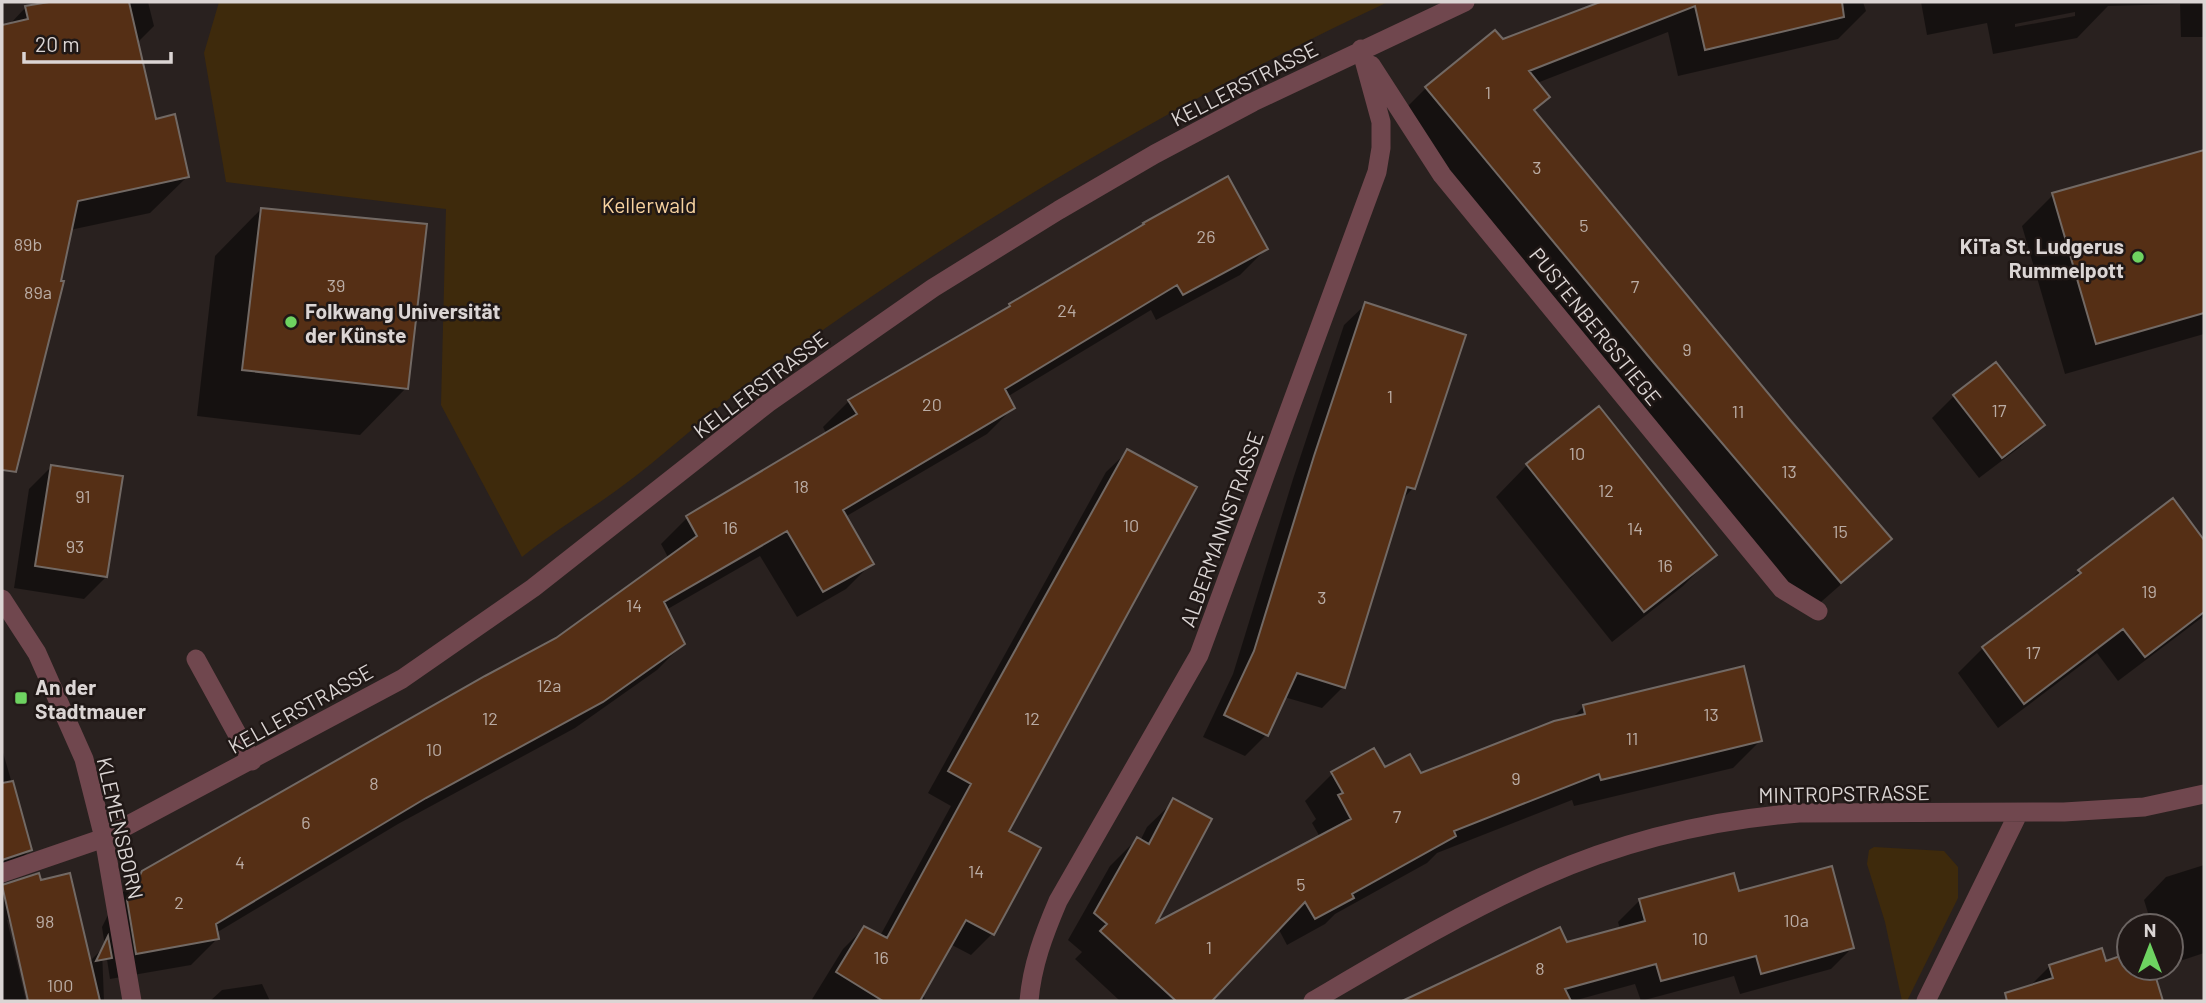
<svg xmlns="http://www.w3.org/2000/svg" width="2206" height="1003" viewBox="0 0 2206 1003" font-family="Barlow,sans-serif">
<style>
.green{fill:#3e2a0c}
.shadow{fill:#0007;fill-rule:evenodd}
.building{fill:#552f15;stroke:#726964;stroke-width:2}
.lines{fill:none;stroke-linecap:round;stroke-linejoin:round}
.service{stroke:#70474e;stroke-width:19}
.minor{stroke:#70474e;stroke-width:19}
.poi-dot{fill:#6ed361;stroke:#201816;stroke-width:2.5}
.labels{text-anchor:middle;dominant-baseline:central;stroke-width:5;stroke-linejoin:round;paint-order:stroke}
.number-label{font-size:18px;fill:#baaca4}
.street-label{font-size:21px;fill:#dbd5d4;stroke:#201816}
.park-label{font-size:21px;fill:#f8d3a0;stroke:#201816}
.poi-label{font-size:21px;font-weight:bold;fill:#dbd5d4;stroke:#201816;text-anchor:start}
</style>
<rect width="100%" height="100%" fill="#29211f"/>
<!-- green -->
<path class="green" d="M219,2H1388C1168,105 949,236 753,380C706,415 664,456 617,490C585,513 553,532 522,557L441,405L446,209L226,182L204,53Z
M1874,847L1944,851L1958,867V898L1907,1001H1902L1885,922L1867,864L1869,850Z"/>
<!-- shadow -->
<path class="shadow" d="M38,2H148L154,26L137,43L155,121L187,177L150,213L70,230L22,441L2,461V26L9,25L26,7L34,6Z
M1605,2H1863L1866,11L1838,39L1678,76L1668,32L1537,83L1548,97L1533,112L1790,422L1890,539L1862,566L1813,609L1760,550L1399,115L1426,88L1503,42Z
M1921,2H2204V37H2181L2180,4L2108,6L2077,38L1993,54L1987,23L1927,35ZM2075,12V16L2015,27V24Z
M2204,152V334L2065,374L2022,226L2053,195Z
M261,209L406,388L360,435L197,416L215,256Z
M1266,249L1240,275L1156,320L1151,310L1007,397L1013,408L987,434L845,517L872,563L846,589L797,617L760,556L666,610L683,644L657,670L575,728L398,824L216,933L217,939L191,965L110,979L102,927L116,899L143,872L557,639L669,559L661,544L687,518L826,433L823,427L849,401Z
M1366,304L1413,488L1401,501L1343,687L1322,708L1284,697L1266,735L1245,756L1203,737L1233,674L1293,479L1344,325Z
M1954,396L2042,425L2020,447L1979,478L1932,418Z
M1599,409L1714,555L1683,586L1612,642L1496,497L1527,465Z
M1128,451L1006,832L992,934L971,955L950,944L923,992L925,1001H811L843,949L864,928L880,936L951,806L928,793L1106,472Z
M51,467L106,577L84,599L14,588L29,489Z
M2172,501L2204,543V616L2118,681L2097,653L1998,728L1958,673L1983,648L2061,590L2079,571Z
M1584,706L1760,741L1733,768L1574,806L1572,800L1437,853L1427,863L1335,914L1325,924L1287,945L1278,928L1210,1001H1120L1075,959L1082,952L1068,940L1110,866L1137,839L1140,841L1147,827L1174,801L1153,926L1320,837L1312,823L1316,819L1305,801L1332,774L1374,750L1385,770L1420,775L1571,719Z
M2,749L31,849L2,878Z
M2204,865V953L2171,964V926H2152L2144,900L2166,877Z
M38,875L89,962L102,949L104,1001H30L10,920H7L26,1001H2V886Z
M1737,893L1852,948L1831,969L1740,994L1734,976L1641,1001L1635,984L1573,1001H1416L1466,973L1620,929L1618,922L1640,900Z
M2129,955V968H2151L2161,1001H2031L2027,989L2050,966L2105,963Z
M262,984L270,1001H210L222,990Z"/>
<!-- building -->
<path class="building" d="M49,2H129L156,119L175,114L189,177L78,201L61,281H64L16,472L2,470V25L28,19L25,6Z
M1600,2H1842L1844,17L1705,50L1695,6L1529,71L1550,97L1534,110L1791,421L1892,539L1841,583L1654,363L1425,87L1495,30L1503,39Z
M2204,150V313L2096,344L2052,193Z
M1228,176L1268,249L1183,295L1177,285L1005,389L1015,408L843,510L874,564L823,592L787,531L664,602L685,644L603,702L426,798L216,924L219,939L136,954L127,900L142,871L485,676L556,638L697,536L686,516L857,414L848,400L1010,306L1009,304L1144,224L1143,223Z
M261,208L427,224L408,389L242,370Z
M1365,302L1466,335L1415,489L1407,487L1345,688L1297,673L1268,736L1224,715L1254,651L1314,456Z
M1996,362L2045,425L2002,458L1953,395Z
M1599,406L1717,555L1644,612L1526,464Z
M1127,449L1197,487L1009,831L1041,848L994,935L966,920L920,1001H883L836,972L864,926L887,938L971,784L948,771Z
M51,465L123,476L107,577L35,566Z
M2173,498L2204,540V612L2145,657L2123,629L2024,704L1982,647L2081,573L2078,570Z
M1744,666L1762,741L1601,780L1599,774L1454,831L1456,836L1352,894L1354,898L1315,919L1305,902L1212,1001H1176L1100,931L1107,924L1094,913L1137,837L1149,844L1173,798L1212,819L1157,922L1351,819L1338,795L1343,793L1331,772L1374,748L1385,767L1410,754L1421,773L1554,721L1585,714L1583,705Z
M13,781L32,850L2,860V783Z
M1832,866L1854,948L1761,974L1756,956L1661,981L1656,964L1565,989L1571,1001H1402L1560,927L1567,942L1645,921L1639,899L1734,873L1739,891Z
M39,873L41,880L70,873L100,1001H28L2,885Z
M108,936L112,958L96,961Z
M2102,948L2106,961L2129,953V968H2153L2163,1001H2007L2005,993L2053,978L2049,965Z"/>
<g class="lines">
<!-- service -->
<path class="service" d="M196,659L252,761"/>
<!-- minor -->
<path class="minor" d="M1371,65L1442,175L1782,589L1818,611
M2,599L37,653L84,759L104,838L132,1001
M2,873L104,838L402,679L533,588L768,403L933,288L1059,210L1155,154L1253,102L1465,2
M1029,1001C1032,965 1044,934 1058,901L1199,655L1377,172L1381,148V122L1361,49
M1313,1001C1388,957 1463,912 1542,877C1623,841 1711,820 1799,813L2064,812L2144,807L2204,794
M1926,1001L2018,814"/>
</g>
<!-- markers -->
<g class="poi-dot">
<circle cx="2138" cy="257" r="7"/>
<circle cx="291" cy="322" r="7"/>
<rect x="14" y="691" width="14" height="14" rx="3.5"/>
</g>
<g class="labels">
<!-- number labels -->
<g class="number-label">
<text x="1488" y="92">1</text>
<text x="1537" y="167">3</text>
<text x="1584" y="225">5</text>
<text x="1206" y="236">26</text>
<text x="28" y="244">89b</text>
<text x="336" y="285">39</text>
<text x="1635" y="286">7</text>
<text x="38" y="292">89a</text>
<text x="1067" y="310">24</text>
<text x="1687" y="349">9</text>
<text x="1390" y="396">1</text>
<text x="932" y="404">20</text>
<text x="1999" y="410">17</text>
<text x="1738" y="411">11</text>
<text x="1577" y="453">10</text>
<text x="1789" y="471">13</text>
<text x="801" y="486">18</text>
<text x="1606" y="490">12</text>
<text x="83" y="496">91</text>
<text x="1131" y="525">10</text>
<text x="730" y="527">16</text>
<text x="1635" y="528">14</text>
<text x="1840" y="531">15</text>
<text x="75" y="546">93</text>
<text x="1665" y="565">16</text>
<text x="2149" y="591">19</text>
<text x="1322" y="597">3</text>
<text x="634" y="605">14</text>
<text x="2033" y="652">17</text>
<text x="549" y="685">12a</text>
<text x="1711" y="714">13</text>
<text x="490" y="718">12</text>
<text x="1032" y="718">12</text>
<text x="1632" y="738">11</text>
<text x="434" y="749">10</text>
<text x="1516" y="778">9</text>
<text x="374" y="783">8</text>
<text x="1397" y="816">7</text>
<text x="306" y="822">6</text>
<text x="240" y="862">4</text>
<text x="976" y="871">14</text>
<text x="1301" y="884">5</text>
<text x="179" y="902">2</text>
<text x="1796" y="920">10a</text>
<text x="45" y="921">98</text>
<text x="1700" y="938">10</text>
<text x="1209" y="947">1</text>
<text x="881" y="957">16</text>
<text x="1540" y="968">8</text>
<text x="60" y="985">100</text>
</g>
<!-- street labels -->
<g class="street-label">
<text transform="translate(1244 83) rotate(-27)">KELLERSTRASSE</text>
<text transform="translate(1596 326) rotate(51)">PUSTENBERGSTIEGE</text>
<text transform="translate(760 384) rotate(-37)">KELLERSTRASSE</text>
<text transform="translate(1221 529) rotate(-70)">ALBERMANNSTRASSE</text>
<text transform="translate(300 708) rotate(-29)">KELLERSTRASSE</text>
<text transform="translate(1844 793) rotate(-1)">MINTROPSTRASSE</text>
<text transform="translate(121 828) rotate(77)">KLEMENSBORN</text>
</g>
<!-- park labels -->
<g class="park-label">
<text x="649" y="204">Kellerwald</text>
</g>
<!-- poi labels -->
<g class="poi-label">
<text x="2124" y="245" text-anchor="end">KiTa St. Ludgerus<tspan x="2124" dy="24">Rummelpott</tspan></text>
<text x="305" y="310">Folkwang Universität<tspan x="305" dy="24">der Künste</tspan></text>
<text x="35" y="686">An der<tspan x="35" dy="24">Stadtmauer</tspan></text>
</g>
</g>
<!-- border -->
<rect width="2206" height="1003" fill="none" stroke="#dbd5d4" stroke-width="7"/>
<!-- north arrow -->
<g transform="translate(2150 947)"><circle r="33" fill="#201816" stroke="#6b6462" stroke-width="2"/>
<path d="M0-5L12 26L0 18L-12 26Z" fill="#6ed361"/>
<text y="-10" font-size="19" font-weight="bold" text-anchor="middle" fill="#dbd5d4">N</text>
</g>
<!-- scale -->
<path d="M24 52v10h147v-10" fill="none" stroke="#dbd5d4" stroke-width="3.5"/>
<text x="35" y="52" font-size="21" fill="#dbd5d4" stroke="#201816" stroke-width="5" paint-order="stroke">20 m</text>
</svg>
